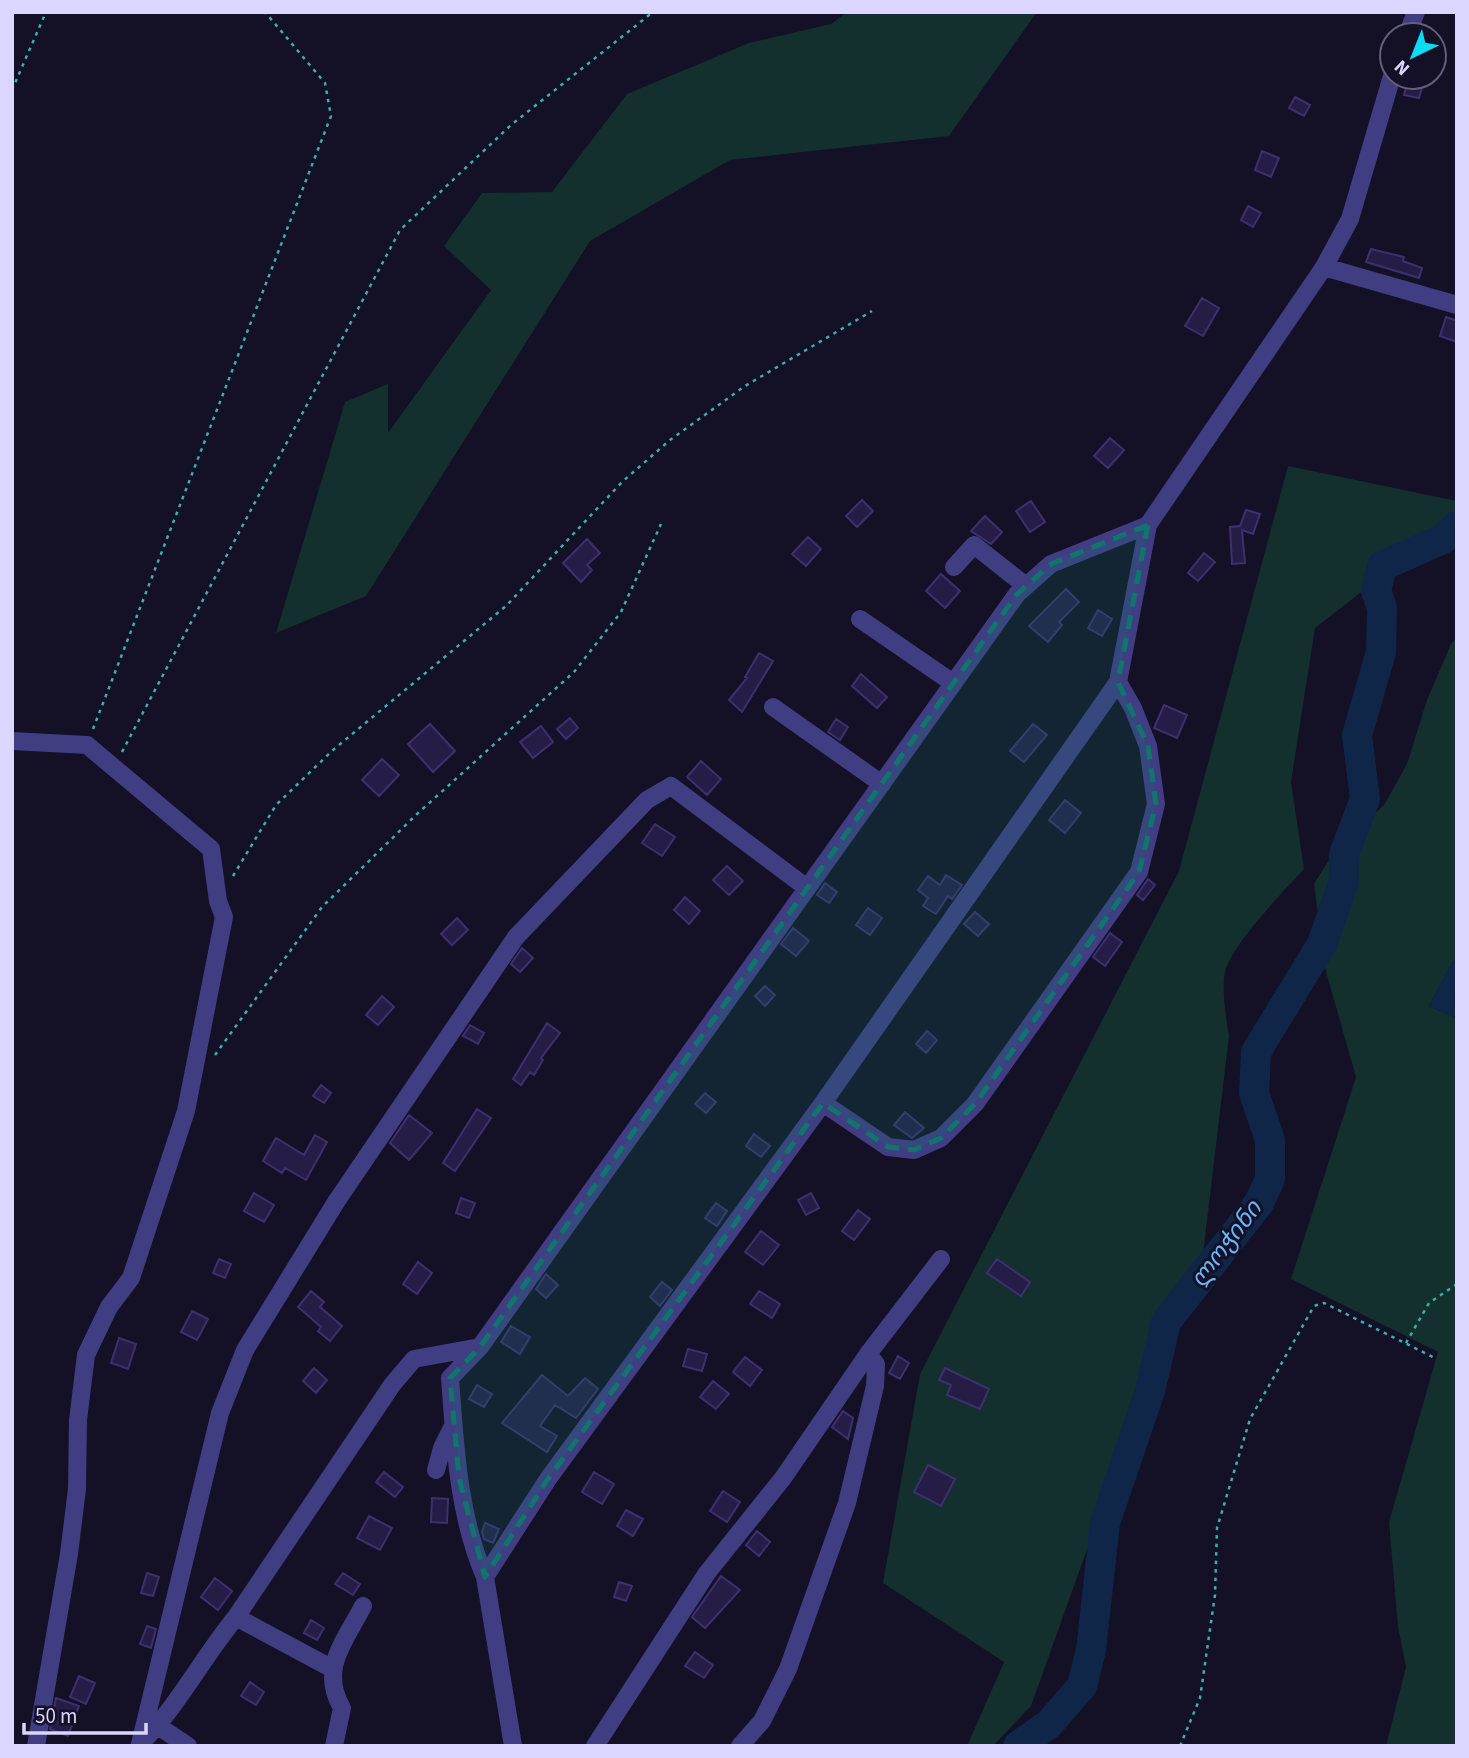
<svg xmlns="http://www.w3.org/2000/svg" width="1469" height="1758" viewBox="0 0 1469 1758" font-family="'Source Sans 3','Noto Sans Georgian',sans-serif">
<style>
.green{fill:#132f2e}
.water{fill:#102649}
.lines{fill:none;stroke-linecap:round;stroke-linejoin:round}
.river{stroke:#102649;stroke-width:30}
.building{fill:#251d46;stroke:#3d3070;stroke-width:2}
.path{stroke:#35b3ac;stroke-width:2.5;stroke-dasharray:3.5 5;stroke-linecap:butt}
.minor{stroke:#403d82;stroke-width:18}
.marked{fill:#0f766e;fill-opacity:0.2;stroke:#0f766e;stroke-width:5;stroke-dasharray:14 9;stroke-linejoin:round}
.labels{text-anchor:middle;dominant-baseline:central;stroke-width:6;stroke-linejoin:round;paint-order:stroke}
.water-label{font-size:24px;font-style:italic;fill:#69b5f9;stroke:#141025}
</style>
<rect width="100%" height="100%" fill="#141025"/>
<!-- green -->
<path class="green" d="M847,12H1037L949,136L730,160L590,241L366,596L276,633L345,402L388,384V433L491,290L444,246L482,193L552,192L627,94L749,43L831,24Z
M1288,466L1457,501V518L1315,628L1291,782L1304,869C1283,892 1239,937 1227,966C1220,981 1226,1019 1229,1036L1202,1263L1157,1321L1098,1519L1031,1706L993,1746H967L1004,1662L883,1583L920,1374L1179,871Z
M1457,637V960L1452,963L1429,1006L1457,1018V1746H1386L1406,1667L1398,1627L1389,1522L1438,1352L1291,1279L1356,1077L1325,968L1314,884L1335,850L1384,805L1407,764L1427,700L1451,644Z"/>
<!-- water -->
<path class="water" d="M1457,960V1018L1429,1006L1452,963Z"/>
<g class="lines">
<!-- river -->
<path class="river" d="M1018,1746L1049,1724L1082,1686L1091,1650L1105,1523L1150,1391L1166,1322L1259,1203L1270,1179V1140L1254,1093L1256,1052L1322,944L1344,881V854L1365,799L1357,735L1381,652L1382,608L1376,591L1382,566L1443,539L1457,526"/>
</g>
<!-- building -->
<path class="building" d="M1408,80L1423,84L1419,98L1404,95Z
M1295,97L1310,105L1304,116L1289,108Z
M1262,151L1279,158L1271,177L1255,170Z
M1248,206L1261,213L1253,227L1241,220Z
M1371,249L1404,257L1403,261L1422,268L1419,278L1366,262Z
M1202,298L1219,308L1203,336L1185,326Z
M1446,317L1457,321V342L1440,336Z
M1110,438L1124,450L1108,468L1094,456Z
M862,500L873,511L857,527L846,516Z
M1031,501L1045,522L1030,532L1016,511Z
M1246,510L1260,514L1253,534L1242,530L1245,563L1232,564L1230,527L1240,526Z
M985,516L1002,532L991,544L971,531Z
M808,537L821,549L806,566L792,554Z
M587,539L600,553L587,565L592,570L581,582L563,563Z
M1204,553L1215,562L1198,581L1188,573Z
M941,574L960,591L945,608L926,591Z
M1066,589L1079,602L1059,622L1062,625L1048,642L1029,626Z
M1098,610L1112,619L1102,636L1088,628Z
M759,653L773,661L742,712L729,700L747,678L745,677Z
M861,674L887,697L877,708L852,686Z
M1164,705L1187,715L1177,738L1154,728Z
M570,718L578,728L566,739L557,729Z
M836,719L848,727L840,740L828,732Z
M430,724L455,751L433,772L408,744Z
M1033,724L1047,735L1024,762L1010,751Z
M541,726L553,742L533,758L520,742Z
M382,759L399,775L379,796L362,780Z
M701,761L721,779L707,795L687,777Z
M1065,800L1081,813L1065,833L1049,820Z
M655,824L675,837L662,856L642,843Z
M727,866L743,881L729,895L713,880Z
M946,875L962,885L952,899L948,896L936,914L923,906L928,898L918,890L928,876L940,885Z
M1148,879L1155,885L1143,900L1137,895Z
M825,883L837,892L829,903L817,895Z
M685,897L700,911L689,924L674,910Z
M868,908L882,918L870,935L856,925Z
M975,912L989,924L978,936L964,924Z
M457,918L468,930L452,945L441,934Z
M793,928L809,941L796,956L781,944Z
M1110,933L1122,942L1105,966L1093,957Z
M522,948L533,958L520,972L511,964Z
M765,986L775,995L765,1006L755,996Z
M382,996L394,1007L378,1025L366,1015Z
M547,1023L560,1033L541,1058L543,1060L534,1075L530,1072L521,1085L513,1079Z
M470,1025L484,1033L478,1044L463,1036Z
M927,1031L937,1040L926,1053L916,1044Z
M321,1085L331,1093L324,1103L313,1096Z
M705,1093L716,1102L706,1113L695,1104Z
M477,1109L491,1118L455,1171L443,1163Z
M905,1112L924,1128L912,1138L894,1125Z
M409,1115L432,1133L409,1160L390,1143Z
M754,1134L770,1146L761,1157L746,1146Z
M315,1135L327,1142L306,1180L285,1168L282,1173L263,1161L276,1138L304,1155Z
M254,1193L274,1205L264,1222L244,1211Z
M811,1193L819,1208L806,1215L798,1200Z
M461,1198L475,1203L469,1218L456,1213Z
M716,1203L727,1211L717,1226L705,1218Z
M858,1210L870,1219L854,1240L842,1231Z
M761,1231L779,1245L763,1265L745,1252Z
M219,1259L231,1264L225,1278L213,1273Z
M997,1259L1030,1282L1021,1296L987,1273Z
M418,1262L432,1273L417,1294L403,1284Z
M546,1274L558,1285L546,1298L536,1289Z
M662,1282L672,1290L660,1306L650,1297Z
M311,1291L324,1302L320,1307L342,1326L330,1341L318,1331L321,1327L298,1307Z
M759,1291L780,1304L772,1318L750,1304Z
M192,1311L208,1319L197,1340L181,1332Z
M511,1326L530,1337L520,1354L501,1342Z
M119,1338L136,1344L128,1369L111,1363Z
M688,1349L707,1354L702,1371L683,1366Z
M898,1356L909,1363L900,1379L889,1373Z
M745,1357L762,1370L750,1386L733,1372Z
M314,1368L327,1380L316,1393L303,1381Z
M945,1368L989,1389L980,1409L947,1395L951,1385L939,1380Z
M542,1375L568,1396L585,1378L598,1389L576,1418L555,1405L540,1426L557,1436L547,1452L502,1423Z
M713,1381L729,1394L716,1409L700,1397Z
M477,1385L492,1394L484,1407L469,1399Z
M843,1411L853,1418L848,1439L832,1427Z
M928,1465L955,1479L941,1506L914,1492Z
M384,1472L403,1487L395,1497L376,1482Z
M594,1472L614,1484L602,1504L582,1492Z
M723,1491L740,1502L727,1522L710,1511Z
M432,1498L448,1499L447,1523L431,1522Z
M626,1510L643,1519L633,1536L617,1526Z
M369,1516L392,1528L380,1550L357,1538Z
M485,1523L499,1529L493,1543L484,1539L482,1532Z
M757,1531L770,1542L759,1556L746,1545Z
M147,1573L159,1577L153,1596L141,1593Z
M343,1573L360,1584L353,1595L335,1584Z
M721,1576L740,1590L705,1628L692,1617Z
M215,1578L232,1591L218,1610L201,1597Z
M619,1582L632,1586L626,1601L614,1597Z
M311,1620L324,1628L317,1640L304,1633Z
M147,1626L156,1629L151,1648L140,1644Z
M695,1652L713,1665L704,1678L685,1666Z
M79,1676L95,1683L86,1704L70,1697Z
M250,1682L264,1692L256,1705L241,1696Z
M56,1698L79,1706L68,1736L50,1729Z"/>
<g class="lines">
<!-- path -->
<path class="path" d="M12,90L46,12
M93,729L331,116L325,83L265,12
M122,752L400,230L511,125L653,12
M233,876L276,805L333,750L506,606L622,482L670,440L745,386L872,311
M215,1055L322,907L417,814L574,672L621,612L661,524
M1406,1343L1429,1303L1457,1284
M1180,1746L1200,1698L1215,1595L1217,1528L1250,1419L1314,1306L1324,1303L1437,1359"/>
<!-- minor -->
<path class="minor" d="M1407,35L1416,12
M1324,267L1457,305
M954,567L974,545L1026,586
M860,619L953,683
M773,707L882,784
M12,741L87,745L211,849L218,901L224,917L186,1111L131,1278L109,1307L86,1355L78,1420L77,1489L69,1554L36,1746
M823,1103L888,1147L914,1150L941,1138L975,1104L1139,872L1156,804L1148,746L1133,708L1118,682
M868,1354L941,1259
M436,1470L442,1448L453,1426
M485,1577C458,1515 455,1445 450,1378L480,1347L1017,594L1051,564L1148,525L1324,267L1350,219L1392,76
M236,1617L331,1668
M158,1726L188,1746
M141,1743C178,1706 203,1657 236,1617L392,1385L414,1359L480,1347
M140,1744L220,1413L245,1350L336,1202L516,937L647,800L671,786L807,888
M334,1746L342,1708C319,1669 345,1641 363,1606
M513,1746L485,1577L548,1479L823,1103L1118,682L1148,525
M595,1746L707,1573L783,1478L868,1354L876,1364L875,1386L847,1503L788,1669L762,1721L740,1746"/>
</g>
<!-- marked area -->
<path class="marked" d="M1148,525L1118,682L1148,746L1156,804L1139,872L975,1104L941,1138L914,1150L888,1147L823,1103L548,1479L485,1577L459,1478L450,1378L480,1347L1017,594L1051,564Z"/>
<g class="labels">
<!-- water labels -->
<g class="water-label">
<text transform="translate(1226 1244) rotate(-53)">ლოჭინი</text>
</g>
</g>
<!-- border -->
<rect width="1469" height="1758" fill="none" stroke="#dbd6fd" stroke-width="28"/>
<!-- north arrow -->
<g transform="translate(1413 56) rotate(223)"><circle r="33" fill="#141025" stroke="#645f7b" stroke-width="2"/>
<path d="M0-5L12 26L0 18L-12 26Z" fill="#0bdcf4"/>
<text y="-10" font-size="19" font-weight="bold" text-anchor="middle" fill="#dbd6fd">N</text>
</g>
<!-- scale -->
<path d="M24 1723v10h122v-10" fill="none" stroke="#dbd6fd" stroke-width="3.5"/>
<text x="35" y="1723" font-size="21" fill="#dbd6fd" stroke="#141025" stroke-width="5" paint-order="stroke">50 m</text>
</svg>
